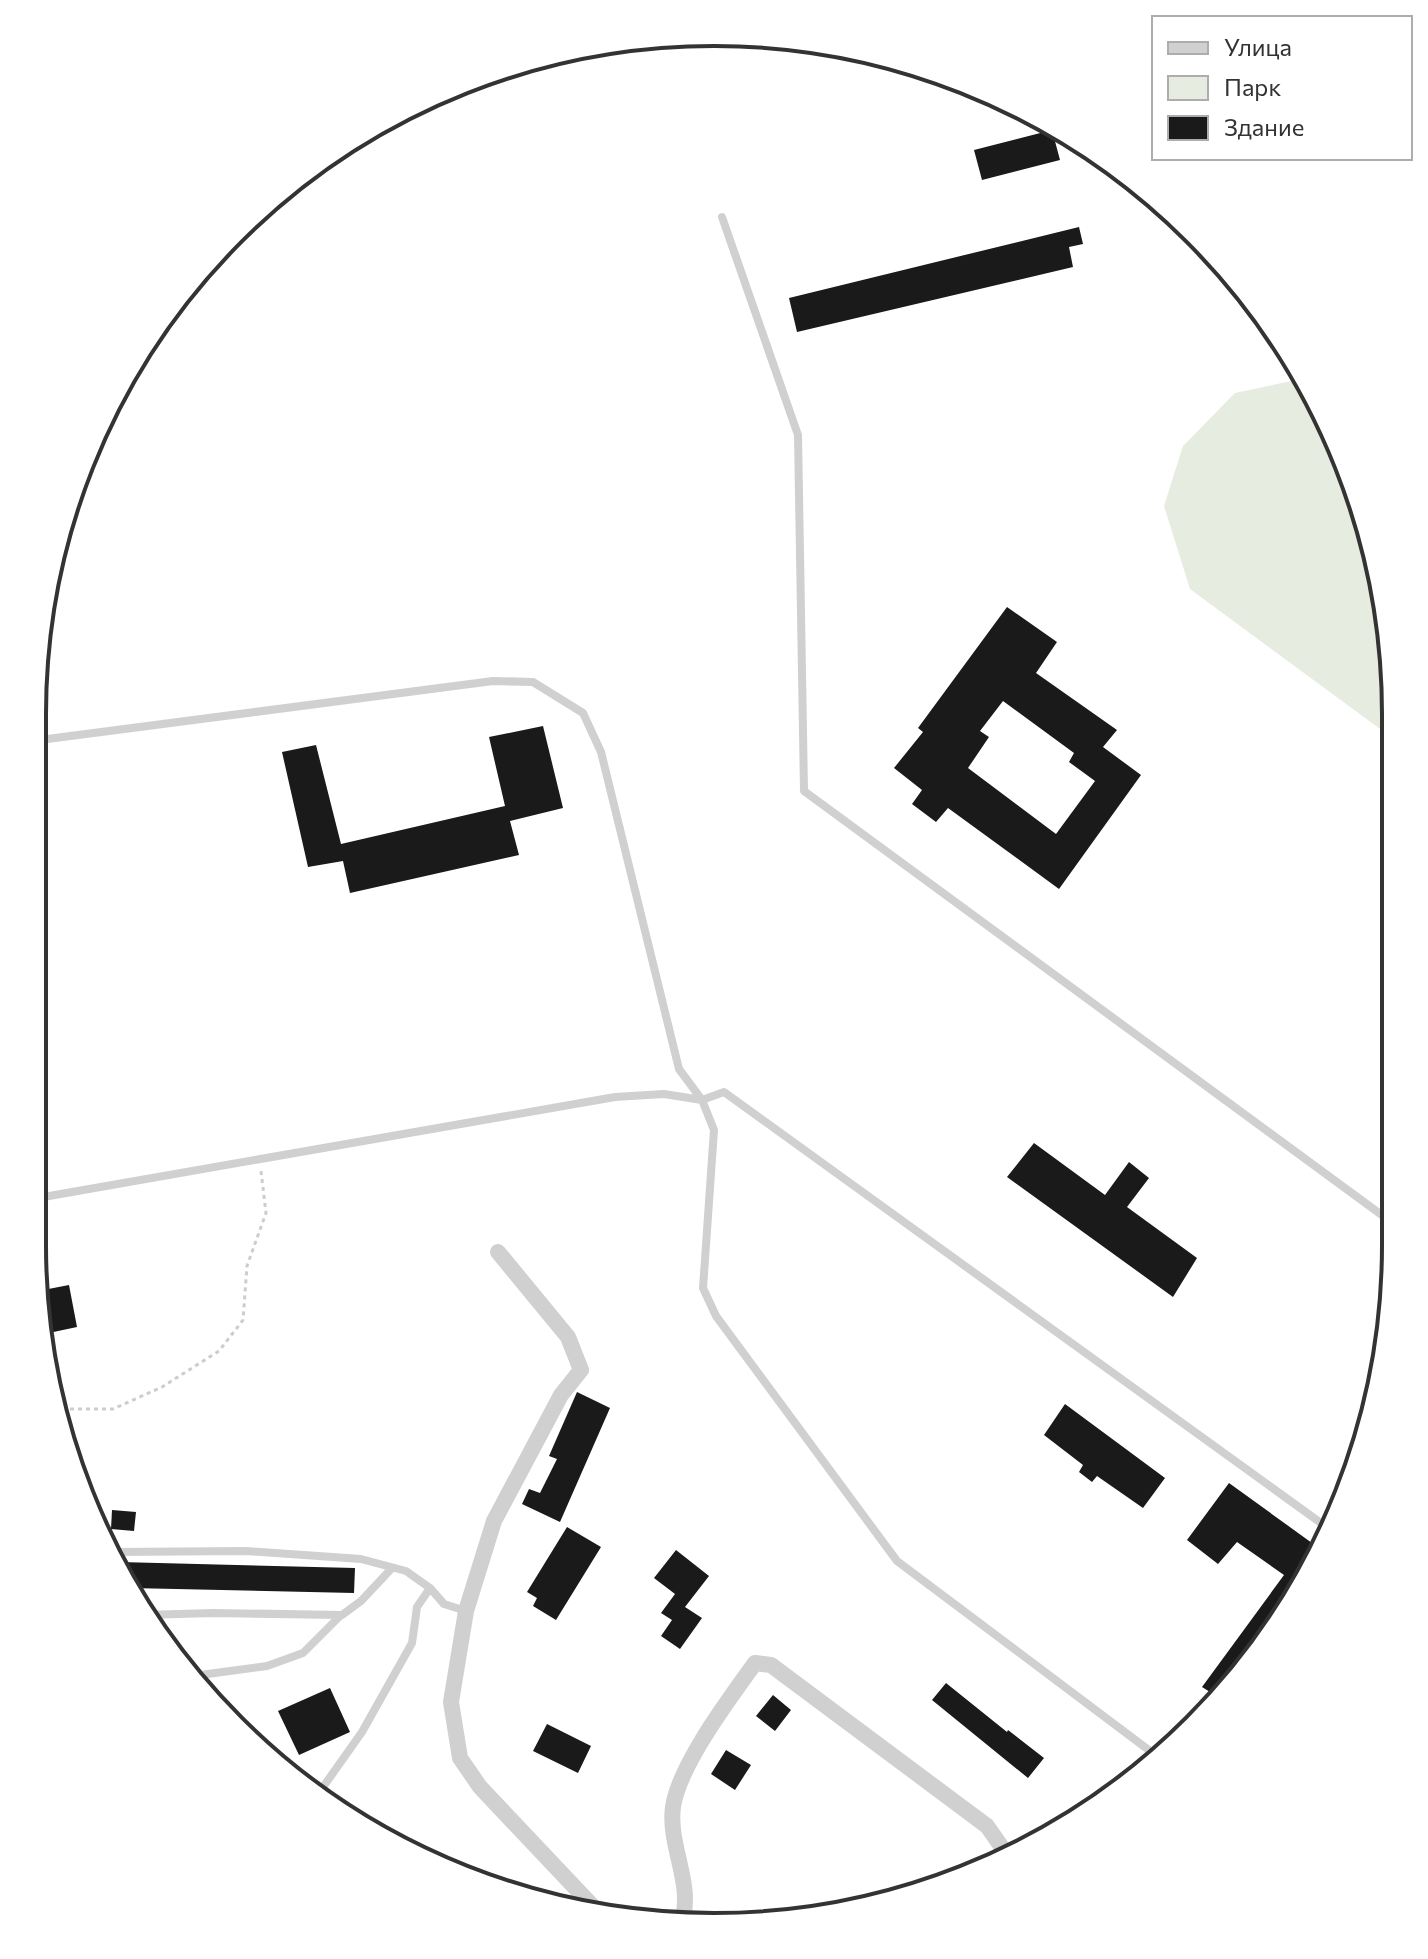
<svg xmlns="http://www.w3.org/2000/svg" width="1428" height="1959" viewBox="0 0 1428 1959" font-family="Commissioner,sans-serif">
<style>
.green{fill:#e6ecdf}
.building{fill:#1a1a1a;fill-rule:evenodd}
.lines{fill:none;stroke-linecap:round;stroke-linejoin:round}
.path{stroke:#cdcdcd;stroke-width:3;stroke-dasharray:4 4;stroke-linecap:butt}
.lane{stroke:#d0d0d0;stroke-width:8}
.street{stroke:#d0d0d0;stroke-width:16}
.rim{fill:none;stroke:#333;stroke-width:4}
</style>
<rect width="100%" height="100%" fill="#fff"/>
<!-- green -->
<path class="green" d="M1301,379L1344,453L1390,625L1391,737L1190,589L1164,506L1183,446L1235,393Z"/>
<!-- building -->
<path class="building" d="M1052,130L1060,160L982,180L974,150Z
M1079,227L1083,244L1069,247L1073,267L797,332L789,298Z
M1007,607L1057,642L1036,673L1117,730L1103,747L1141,775L1059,889L948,808L936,822L912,804L922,790L894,768L923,732L918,728ZM1003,701L1074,753L1069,762L1095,781L1056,834L968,768L989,737L980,731Z
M543,726L563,808L510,821L519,855L350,893L343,861L308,867L282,752L316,745L341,844L505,806L489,737Z
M1034,1143L1105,1195L1129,1162L1149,1178L1127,1207L1197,1258L1173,1297L1007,1177Z
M69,1285L77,1327L44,1334L38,1291Z
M577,1392L610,1408L560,1522L522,1504L529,1489L540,1493L557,1459L549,1456Z
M1065,1404L1165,1478L1143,1508L1097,1476L1092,1482L1079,1472L1083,1465L1044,1435Z
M1229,1483L1323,1551L1255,1661L1218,1697L1202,1687L1284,1575L1237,1542L1218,1564L1187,1540Z
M112,1510L136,1512L134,1531L111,1529Z
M567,1527L601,1547L556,1620L533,1606L537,1598L527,1592Z
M676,1550L709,1576L685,1607L702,1618L680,1649L661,1636L672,1620L661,1613L675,1594L654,1578Z
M119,1562L355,1568L354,1593L130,1588Z
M946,1683L1007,1732L1008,1730L1044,1758L1028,1778L932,1700Z
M330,1688L350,1732L299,1755L278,1711Z
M773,1695L791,1710L775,1731L756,1716Z
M547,1724L591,1746L578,1773L533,1751Z
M726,1750L751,1765L735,1790L711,1774Z"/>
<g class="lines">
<!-- path -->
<path class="path" d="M54,1409H113L162,1387L219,1351L243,1320L247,1266L266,1213L261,1171"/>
<!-- lane -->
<path class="lane" d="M722,217L798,435L804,791L1394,1224
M32,741L493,681L533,682L583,713L601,752L679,1069L702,1100L724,1092L1332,1531
M32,1199L615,1097L664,1094L702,1100L714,1130L703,1288L716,1316L897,1561L1158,1757
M114,1552L246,1551L361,1559L406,1571L430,1588L444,1604L466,1611
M143,1615L214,1613L342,1615L361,1601L392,1568
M193,1676L267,1666L303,1653L341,1615
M298,1780L321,1790L362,1732L412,1643L417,1607L430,1588"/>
<!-- street -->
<path class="street" d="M498,1252L568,1337L581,1370L561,1395L494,1521L466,1611L451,1702L460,1758L480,1787L601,1915
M683,1917C692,1882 668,1844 673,1807C679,1765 730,1698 755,1663L771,1665L987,1826L1008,1856"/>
</g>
<!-- crop -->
<path d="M0 0H1428V1959H0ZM714 46H714A668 668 0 0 1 1382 714V1245A668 668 0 0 1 714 1913H714A668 668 0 0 1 46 1245V714A668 668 0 0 1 714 46Z" fill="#fff" fill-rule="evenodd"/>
<path class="rim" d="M714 46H714A668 668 0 0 1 1382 714V1245A668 668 0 0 1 714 1913H714A668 668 0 0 1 46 1245V714A668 668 0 0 1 714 46Z"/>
<!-- legend -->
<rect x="1152" y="16" width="260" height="144" fill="#ffffff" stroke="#adadad" stroke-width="2"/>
<rect x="1168" y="42" width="40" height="12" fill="#d0d0d0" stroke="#adadad" stroke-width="2"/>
<text x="1224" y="56" font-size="24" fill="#333333">Улица</text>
<rect x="1168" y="76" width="40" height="24" fill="#e6ecdf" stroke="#adadad" stroke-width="2"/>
<text x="1224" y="96" font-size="24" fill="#333333">Парк</text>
<rect x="1168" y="116" width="40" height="24" fill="#1a1a1a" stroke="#adadad" stroke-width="2"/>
<text x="1224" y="136" font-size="24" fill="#333333">Здание</text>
</svg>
